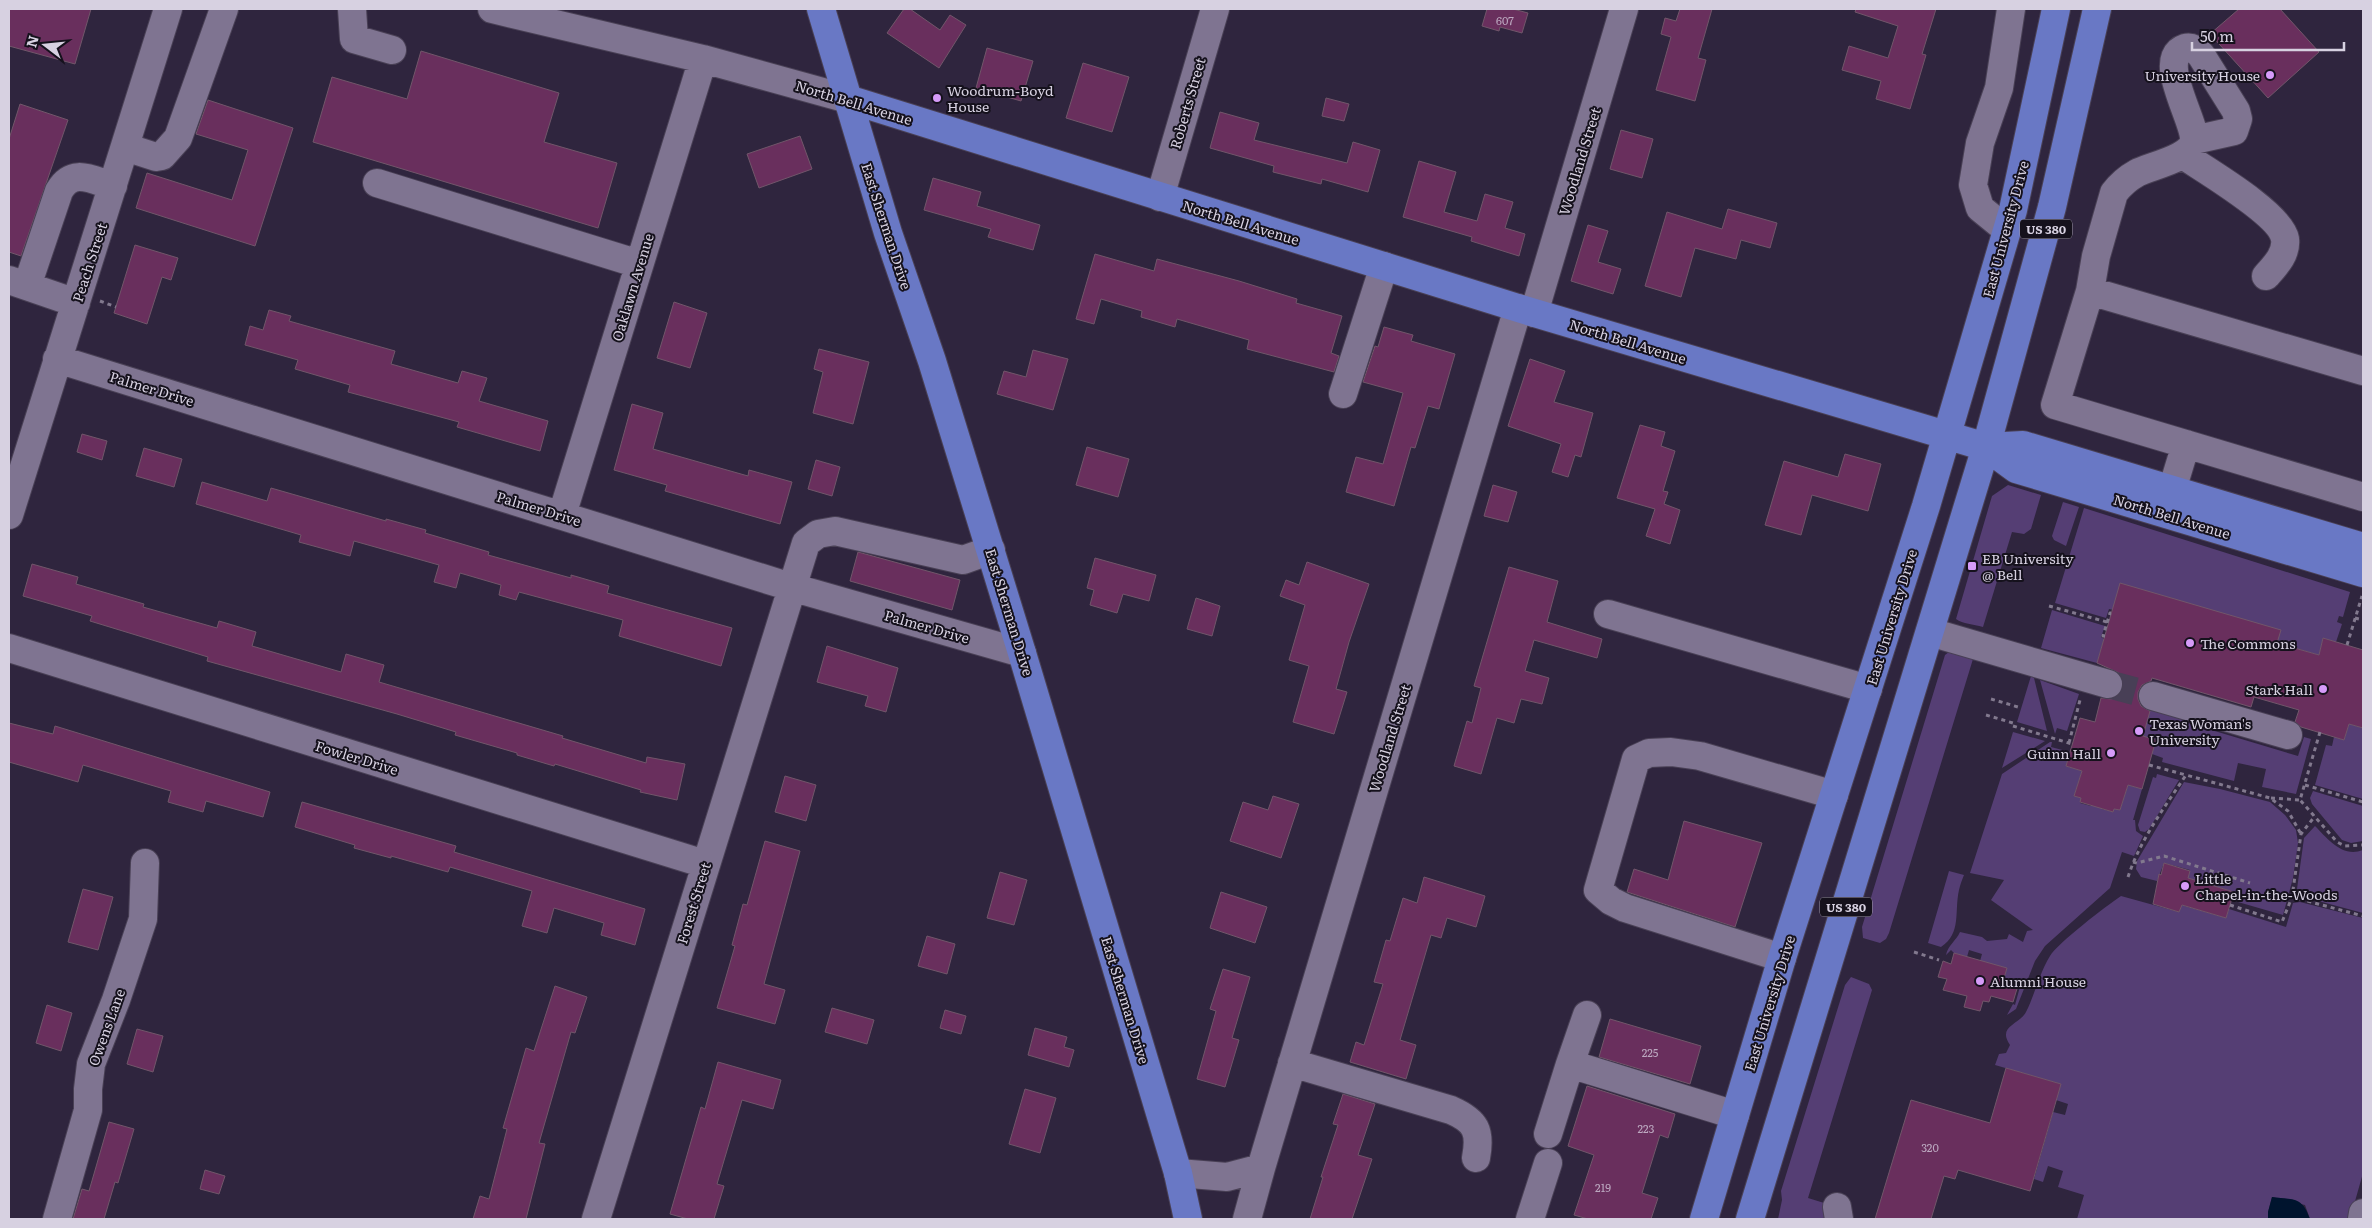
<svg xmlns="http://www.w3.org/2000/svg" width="2372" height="1228" viewBox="0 0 2372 1228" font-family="Literata,serif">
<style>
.green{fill:#553e74}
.water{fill:#00142e}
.building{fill:#692f5d;stroke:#71566a}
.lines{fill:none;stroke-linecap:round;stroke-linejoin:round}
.minor-tunnel{stroke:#483f56;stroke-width:28;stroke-dasharray:28 14;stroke-linecap:butt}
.minor-casing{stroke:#494055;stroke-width:30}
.major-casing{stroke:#494055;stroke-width:30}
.path{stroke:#82798e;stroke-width:3;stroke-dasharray:4 4;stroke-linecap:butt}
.minor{stroke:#7f7491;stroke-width:28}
.major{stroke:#6978c5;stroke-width:28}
.poi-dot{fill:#d69bf9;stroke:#15111c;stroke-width:2}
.labels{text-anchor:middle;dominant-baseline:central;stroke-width:4;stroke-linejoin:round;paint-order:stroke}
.number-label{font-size:11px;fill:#bca8c0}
.shield{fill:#15111c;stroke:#9d97a6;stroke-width:1}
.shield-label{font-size:12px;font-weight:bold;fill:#d7d1e1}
.poi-label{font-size:14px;fill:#d7d1e1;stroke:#15111c;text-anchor:start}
.street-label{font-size:14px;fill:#d7d1e1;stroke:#15111c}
</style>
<rect width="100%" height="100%" fill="#2f253e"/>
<!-- green -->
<path class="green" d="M2008,485L2041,495L2031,529L2024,534L2012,532L1983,627C1973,624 1963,624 1956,619L1992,496Z
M2063,502L2079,507L2066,546L2054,540L2052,536Z
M2084,508L2350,592L2343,617L2339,616L2337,622L2342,624L2336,642L2323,638L2319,655L2295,648L2109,609L2106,618L2055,603Z
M2052,610L2105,626L2101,637L2104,639L2097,663L2041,648Z
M1949,652L1973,659L1889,933L1886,939L1880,943L1863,938L1862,927L1945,655Z
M2031,676L2034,678L2047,731L2017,722Z
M2040,680L2079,694L2067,731L2057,728L2055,734Z
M2144,706L2189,716L2188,723L2298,756L2304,737L2311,739L2296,794L2262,787L2266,769L2238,763L2234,781L2162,762L2163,758L2152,754L2143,736L2150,710L2144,708Z
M2349,724L2363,728V799L2315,785L2326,745L2332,746L2334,737L2344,740Z
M2013,732L2045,741L2002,768Z
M2050,742H2052L2051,747L2070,752L2066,766L2082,771L2074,796L2081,798L2080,803L2091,806L2093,802L2102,809L2113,812L2114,809L2120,810L2128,785L2142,789L2133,820H2135L2136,831L2143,836L2134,856L2122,852L2110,888L2045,946L2035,961L2016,1009L2007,1015L2013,1004L2015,1005L2021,983L2004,978L2007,968L1980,961L1982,954L1969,950L1967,957L1954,953L1951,950L1946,955C1948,945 1956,941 1960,932L1982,937L1987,941L2007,939L2009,934L2023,942L2027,931L2033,930L1991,900L2004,880L1970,873L2002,774Z
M2157,774L2179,780L2149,829L2145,832L2140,831L2138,825L2153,777L2156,778Z
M2184,782L2220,789L2270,802L2285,815L2296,830L2298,843L2293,878L2283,915L2231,900L2234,892L2188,878L2190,870L2164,863L2157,881L2141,877L2136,869L2137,861Z
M2313,791L2363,806V841L2351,843L2342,840L2312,804L2310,798Z
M2315,826C2328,839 2342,858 2363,850V913L2307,898L2297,889L2304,838Z
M1949,871L1964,875C1962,880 1960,885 1959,890C1954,912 1962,933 1941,947L1928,943Z
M2121,896L2179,912L2181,905L2226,918L2229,909L2286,927L2293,903L2300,902L2363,918V1173L2350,1219H2310L2305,1205L2272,1197L2268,1212V1219H2077L2084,1195L2058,1187L2063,1171L2048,1166L2043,1182L2034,1179L2053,1112L2065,1115L2068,1104L2056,1100L2061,1084L1995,1065L1999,1054L2006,1053L2010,1045C1997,1026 2019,1025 2026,1012C2035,994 2039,974 2050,956C2058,943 2106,906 2121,896Z
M1851,977L1869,984L1872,990L1808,1198L1837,1207L1834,1219H1778L1782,1200L1781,1191L1845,985Z"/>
<!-- water -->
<path class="water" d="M2272,1197C2294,1200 2302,1196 2310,1219H2268V1212Z"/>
<!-- building -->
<path class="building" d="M9,9H91L75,64L9,46Z
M904,9H910L940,30L950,15L966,25L939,68L887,33Z
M1487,9H1513L1528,13L1522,33L1500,27L1499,31L1482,26Z
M1680,9H1712L1698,58L1706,60L1695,101L1656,90L1671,37L1661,34L1665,18L1676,21Z
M1856,9H1936L1922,54L1926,55L1910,109L1876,99L1881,81L1842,70L1849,46L1888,58L1898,26L1855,12Z
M2239,9H2280L2319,52L2268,98L2210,34Z
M987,48L1033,61L1021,101L976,88Z
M421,51L559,93L544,142L617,163L598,228L313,142L332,77L407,99Z
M1083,63L1129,77L1112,132L1066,118Z
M1326,98L1349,104L1344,121L1322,116Z
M208,100L293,128L255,246L136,208L147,173L232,200L248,150L196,134Z
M20,104L68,120L21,256L9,252V139Z
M1220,112L1259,123L1254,140L1347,163L1353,142L1380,150L1368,192L1322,179L1321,184L1273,172L1274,166L1210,148Z
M1621,130L1653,139L1642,178L1610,169Z
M800,136L812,169L759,188L747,154Z
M1419,161L1456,172L1444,212L1477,221L1485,194L1513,202L1505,228L1525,234L1519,256L1471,241L1472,237L1403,217Z
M933,178L981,192L977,206L1040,225L1033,250L988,237L991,229L924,210Z
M1728,209L1777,223L1770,248L1741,240L1736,259L1695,248L1681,297L1645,286L1667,212L1722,229Z
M1588,225L1608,231L1598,262L1621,269L1613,294L1571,281Z
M135,245L178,258L171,280L162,277L147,324L114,313Z
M1095,254L1154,271L1157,259L1239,281L1297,299L1296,303L1342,316L1331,353L1339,356L1334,372L1247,349L1249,340L1177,319L1175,327L1141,317L1142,311L1101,299L1094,324L1076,319Z
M674,302L707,313L690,368L657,358Z
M269,310L291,316L289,321L395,351L391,364L458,383L462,371L487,378L479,401L548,421L540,451L457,427L459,422L348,392L350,385L295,369L298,360L245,345L250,326L263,330Z
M1384,327L1413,335L1411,341L1455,354L1439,409L1428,406L1415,448L1411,447L1394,506L1346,492L1356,457L1383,464L1403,393L1363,382L1375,346L1378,347Z
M819,349L869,362L853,424L813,413L823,372L814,369Z
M1033,350L1068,359L1053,410L997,394L1004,371L1026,377Z
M1530,359L1565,371L1554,402L1593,413L1581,457L1575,455L1568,477L1552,472L1561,444L1508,426Z
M632,404L663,413L653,449L748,476L749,470L792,482L780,524L665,491L667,485L614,470Z
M1640,425L1665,432L1661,446L1675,451L1663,491L1668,492L1664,504L1680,510L1670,544L1646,536L1655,509L1617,498Z
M82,434L107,441L102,460L77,452Z
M1087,447L1129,459L1118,497L1076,485Z
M144,448L182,459L174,487L136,476Z
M1845,454L1881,464L1868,511L1812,495L1801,535L1765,525L1784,461L1838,477Z
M816,460L840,467L832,496L808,489Z
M202,482L267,501L271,488L386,521V519L426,530L425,533L489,552L488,555L571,578V575L609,586L607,593L732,628L721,666L619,636L623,620L519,592L516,600L499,595L501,585L460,573L456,588L434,582L439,565L354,541L350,556L299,542L301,535L196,504Z
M1493,485L1517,492L1508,522L1484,516Z
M858,552L960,580L952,610L850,581Z
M1095,558L1156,575L1149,601L1123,594L1117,613L1090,605L1094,590L1087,588Z
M1307,562L1369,584L1349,642L1336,689L1347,692L1334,734L1293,722L1309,666L1289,660L1305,605L1280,596L1286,580L1299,585Z
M32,564L78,577L76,584L144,604L143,607L217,628L219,621L256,632L252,646L341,672L346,654L384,665L379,682L563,736L562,738L646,763L647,757L685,764L677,800L640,792L641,790L555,764L554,766L517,755V753L455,735L456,732L397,714L207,661L208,657L90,621L92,616L23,596Z
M1509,567L1558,581L1547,622L1602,639L1597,658L1534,640L1525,671L1549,678L1542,704L1521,699L1514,723L1497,718L1481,774L1454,766L1467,721L1472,723L1481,688L1474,686Z
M2120,583L2281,630L2277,643L2319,655L2323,638L2363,650V728L2349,724L2344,740L2301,727L2295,722L2299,710L2254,697L2251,707L2152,678L2151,681L2142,685L2138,692V699L2141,706L2150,711L2143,736L2156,740L2142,789L2128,785L2120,810L2114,809L2113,812L2080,802L2081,798L2074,796L2082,771L2066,766L2080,718L2095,722L2101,698L2112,699L2119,695L2123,688V680L2119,673L2097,663Z
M1196,598L1220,606L1212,636L1187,629Z
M827,646L898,668L886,712L865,706L868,696L817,682Z
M9,723L53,734L55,726L270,792L263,817L206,801L203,812L168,802L171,791L83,765L78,782L9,762Z
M785,776L816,785L806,821L775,812Z
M1273,796L1299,804L1281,858L1230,841L1243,802L1268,810Z
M302,802L456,846L454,852L645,909L635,945L601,935L604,923L554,908L547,933L522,926L532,891L450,867L448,872L391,856V858L354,848L355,845L295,827Z
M1684,821L1762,843L1735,927L1627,892L1634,869L1668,880Z
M765,841L800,851L764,984L785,990L775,1024L717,1008L735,946L732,945L743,904L747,905Z
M2164,863L2190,871L2188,878L2234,892L2226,918L2182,905L2179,912L2153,904L2159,874L2161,875Z
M1000,872L1027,880L1014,925L987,918Z
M1424,877L1485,896L1476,927L1447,918L1441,938L1431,935L1400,1040L1416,1045L1406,1079L1350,1062L1356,1042L1364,1045L1383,984L1374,982L1386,940L1390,941L1403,898L1417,903Z
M83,889L113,897L98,950L68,942Z
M1221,892L1267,907L1255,943L1210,928Z
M927,936L955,944L947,974L918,966Z
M1954,953L2007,968L2004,978L2019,982L2013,1002L1991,996L1989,1002L1983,1001L1980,1011L1964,1007L1967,996L1943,990L1947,979L1938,977L1943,961L1951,964Z
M1223,969L1250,977L1232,1038L1239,1040L1225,1087L1197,1079L1216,1011L1210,1009Z
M555,986L587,997L575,1033L571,1032L539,1143L545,1144L526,1219H473L480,1196L489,1199L507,1129L503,1128L526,1048L534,1051Z
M47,1005L72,1013L61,1051L36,1043Z
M832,1008L874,1020L867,1044L825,1032Z
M945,1010L966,1016L961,1034L940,1028Z
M1610,1019L1701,1046L1690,1084L1599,1057Z
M1035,1028L1067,1037L1064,1047L1074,1050L1069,1067L1028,1055Z
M137,1029L163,1036L153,1072L127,1064Z
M718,1062L781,1080L773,1109L742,1100L717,1184L724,1186L714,1219H688L670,1214L701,1107L705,1109Z
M2006,1068L2061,1084L2030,1191L1958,1170L1955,1179L1944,1176L1931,1219H1875L1911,1100L1990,1123Z
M1587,1086L1675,1114L1668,1138L1660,1135L1642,1193L1658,1198L1651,1219H1588L1574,1215L1594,1155L1568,1146Z
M1025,1089L1056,1098L1040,1153L1009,1144Z
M1343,1094L1375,1104L1358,1155L1372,1159L1352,1219H1310L1323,1177H1321L1338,1125L1333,1124Z
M109,1122L134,1129L118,1183L115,1182L104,1219H73L82,1189L89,1191Z
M205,1170L225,1176L219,1194L200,1189Z"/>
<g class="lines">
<!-- minor-tunnel -->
<path class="minor-tunnel" d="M2108,684L2153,696"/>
<!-- minor casing -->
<g class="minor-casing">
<path id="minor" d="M352,9L354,39L392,50
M492,9L703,59L848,99
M125,147L156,157L162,156L178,138L224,9
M2183,155C2205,170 2281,214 2285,239C2287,254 2275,266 2266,276
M377,183L639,264
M1160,197L1215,9
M2007,230L1980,208L1973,185L1980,143L1999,88L2011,9
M9,280L76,303
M27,286L59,191C73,167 92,180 113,186
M2090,291L2096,256L2114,193C2120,185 2128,178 2137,173C2150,166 2193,158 2194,140C2195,120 2155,58 2185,48C2192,46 2196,50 2201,55L2236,111L2238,119L2234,131L2194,140
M1534,313L1624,9
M57,359L791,587L1022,653
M2363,371L2090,291L2055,405L2363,497
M1343,394L1384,266
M2172,490L2186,444
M9,515L168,9
M562,515L703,59
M1608,614L1868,689
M1930,632L2108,684
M9,648L705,864
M2153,696L2288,735
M1782,958L1625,908L1611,901L1598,890L1636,759L1649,753L1671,752L1700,756L1834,795
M1587,1015L1570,1064L1735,1115
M1292,1063L1451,1110C1476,1121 1481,1131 1476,1158
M1548,1134L1570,1064
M1178,1173L1227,1177L1261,1168
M1837,1207L1839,1219
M57,1219L88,1110V1089L91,1064L116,1000L143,919L145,863
M596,1219L806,543L818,534L835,531L963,560L991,550
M1247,1219L1261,1168L1518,308
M1530,1219L1548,1163
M2362,1219L2363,1213"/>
</g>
<!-- major casing -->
<g class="major-casing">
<path id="major" d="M821,9L888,233L932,361L1022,653L1178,1173L1188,1219
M848,99L1518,308L1986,447L2016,469L2363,573
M1986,447L2023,445L2363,547
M1704,1219L1782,958L1926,506L2013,210L2056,9
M1750,1219L1986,447L2052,207L2097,9"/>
</g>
<!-- path -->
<path class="path" d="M100,301L116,307
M2049,606L2107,622
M2355,618L2363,620
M2105,636H2103L2110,613H2111
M2347,645L2362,596
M1991,699L2018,707
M1986,715L2013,723
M2013,726L2072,744
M2320,732L2300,800L2337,842L2345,846L2363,845
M2069,743L2080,700
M2149,765L2186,775
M2305,785L2363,802
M2271,798L2300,800L2301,798
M2133,862L2137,863L2164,856L2250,883
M2128,877C2140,840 2164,808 2186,775L2270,798L2288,811L2301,834
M2292,897L2363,916
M2230,905L2282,922L2292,897L2301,834L2315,816
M1914,952L1939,960"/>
<!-- minor -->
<use href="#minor" class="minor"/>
<!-- major -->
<use href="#major" class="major"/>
</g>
<!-- markers -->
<g class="poi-dot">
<circle cx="2270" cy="75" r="5"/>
<circle cx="937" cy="98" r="5"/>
<rect x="1967" y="561" width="10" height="10" rx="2.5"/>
<circle cx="2190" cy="643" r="5"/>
<circle cx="2323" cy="689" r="5"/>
<circle cx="2139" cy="731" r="5"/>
<circle cx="2111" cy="753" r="5"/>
<circle cx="2185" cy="886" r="5"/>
<circle cx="1980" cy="981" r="5"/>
</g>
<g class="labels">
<!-- number labels -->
<g class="number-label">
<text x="1505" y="20">607</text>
<text x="1650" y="1052">225</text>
<text x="1646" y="1128">223</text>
<text x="1930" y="1147">320</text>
<text x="1603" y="1187">219</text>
</g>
<!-- shield labels -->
<g class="shield">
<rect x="2020" y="219.5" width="52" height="19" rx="4"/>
<rect x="1820" y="897.5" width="52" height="19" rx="4"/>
</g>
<g class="shield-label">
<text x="2046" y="229">US 380</text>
<text x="1846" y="907">US 380</text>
</g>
<!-- poi labels -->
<g class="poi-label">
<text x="2260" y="75" text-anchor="end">University House</text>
<text x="947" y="90">Woodrum-Boyd<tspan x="947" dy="16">House</tspan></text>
<text x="1982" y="558">EB University<tspan x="1982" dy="16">@ Bell</tspan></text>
<text x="2200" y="643">The Commons</text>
<text x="2313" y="689" text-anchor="end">Stark Hall</text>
<text x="2149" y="723">Texas Woman's<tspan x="2149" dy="16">University</tspan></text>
<text x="2101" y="753" text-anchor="end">Guinn Hall</text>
<text x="2195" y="878">Little<tspan x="2195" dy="16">Chapel-in-the-Woods</tspan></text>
<text x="1990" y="981">Alumni House</text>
</g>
<!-- street labels -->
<g class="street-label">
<text transform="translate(854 102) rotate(17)">North Bell Avenue</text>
<text transform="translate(1187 103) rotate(-74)">Roberts Street</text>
<text transform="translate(1579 161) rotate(-73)">Woodland Street</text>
<text transform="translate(1241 222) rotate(17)">North Bell Avenue</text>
<text transform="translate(887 226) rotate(72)">East Sherman Drive</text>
<text transform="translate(2005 229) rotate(-75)">East University Drive</text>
<text transform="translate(89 262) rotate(-72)">Peach Street</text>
<text transform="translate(632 287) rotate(-73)">Oaklawn Avenue</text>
<text transform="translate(1628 341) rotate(17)">North Bell Avenue</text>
<text transform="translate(152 388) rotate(17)">Palmer Drive</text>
<text transform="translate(539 508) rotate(17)">Palmer Drive</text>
<text transform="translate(2172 516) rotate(17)">North Bell Avenue</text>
<text transform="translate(1010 612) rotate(73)">East Sherman Drive</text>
<text transform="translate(1891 617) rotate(-73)">East University Drive</text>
<text transform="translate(927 626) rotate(16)">Palmer Drive</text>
<text transform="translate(1389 738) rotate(-73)">Woodland Street</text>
<text transform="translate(357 757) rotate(17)">Fowler Drive</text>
<text transform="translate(693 903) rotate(-73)">Forest Street</text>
<text transform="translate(1126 1000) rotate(73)">East Sherman Drive</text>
<text transform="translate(1769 1003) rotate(-73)">East University Drive</text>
<text transform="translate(106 1027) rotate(-70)">Owens Lane</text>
</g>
</g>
<!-- border -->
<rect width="2372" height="1228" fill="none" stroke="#d7d1e1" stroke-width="20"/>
<!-- north arrow -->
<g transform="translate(45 45) rotate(286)" stroke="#15111c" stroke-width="4" paint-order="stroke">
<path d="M0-4L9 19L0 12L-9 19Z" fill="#d7d1e1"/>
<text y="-8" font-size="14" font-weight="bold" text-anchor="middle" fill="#d7d1e1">N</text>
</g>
<!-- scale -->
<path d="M2192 42v8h152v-8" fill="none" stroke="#d7d1e1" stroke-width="2.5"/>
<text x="2200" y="42" font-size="15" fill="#d7d1e1" stroke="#15111c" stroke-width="4" paint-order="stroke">50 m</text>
</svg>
